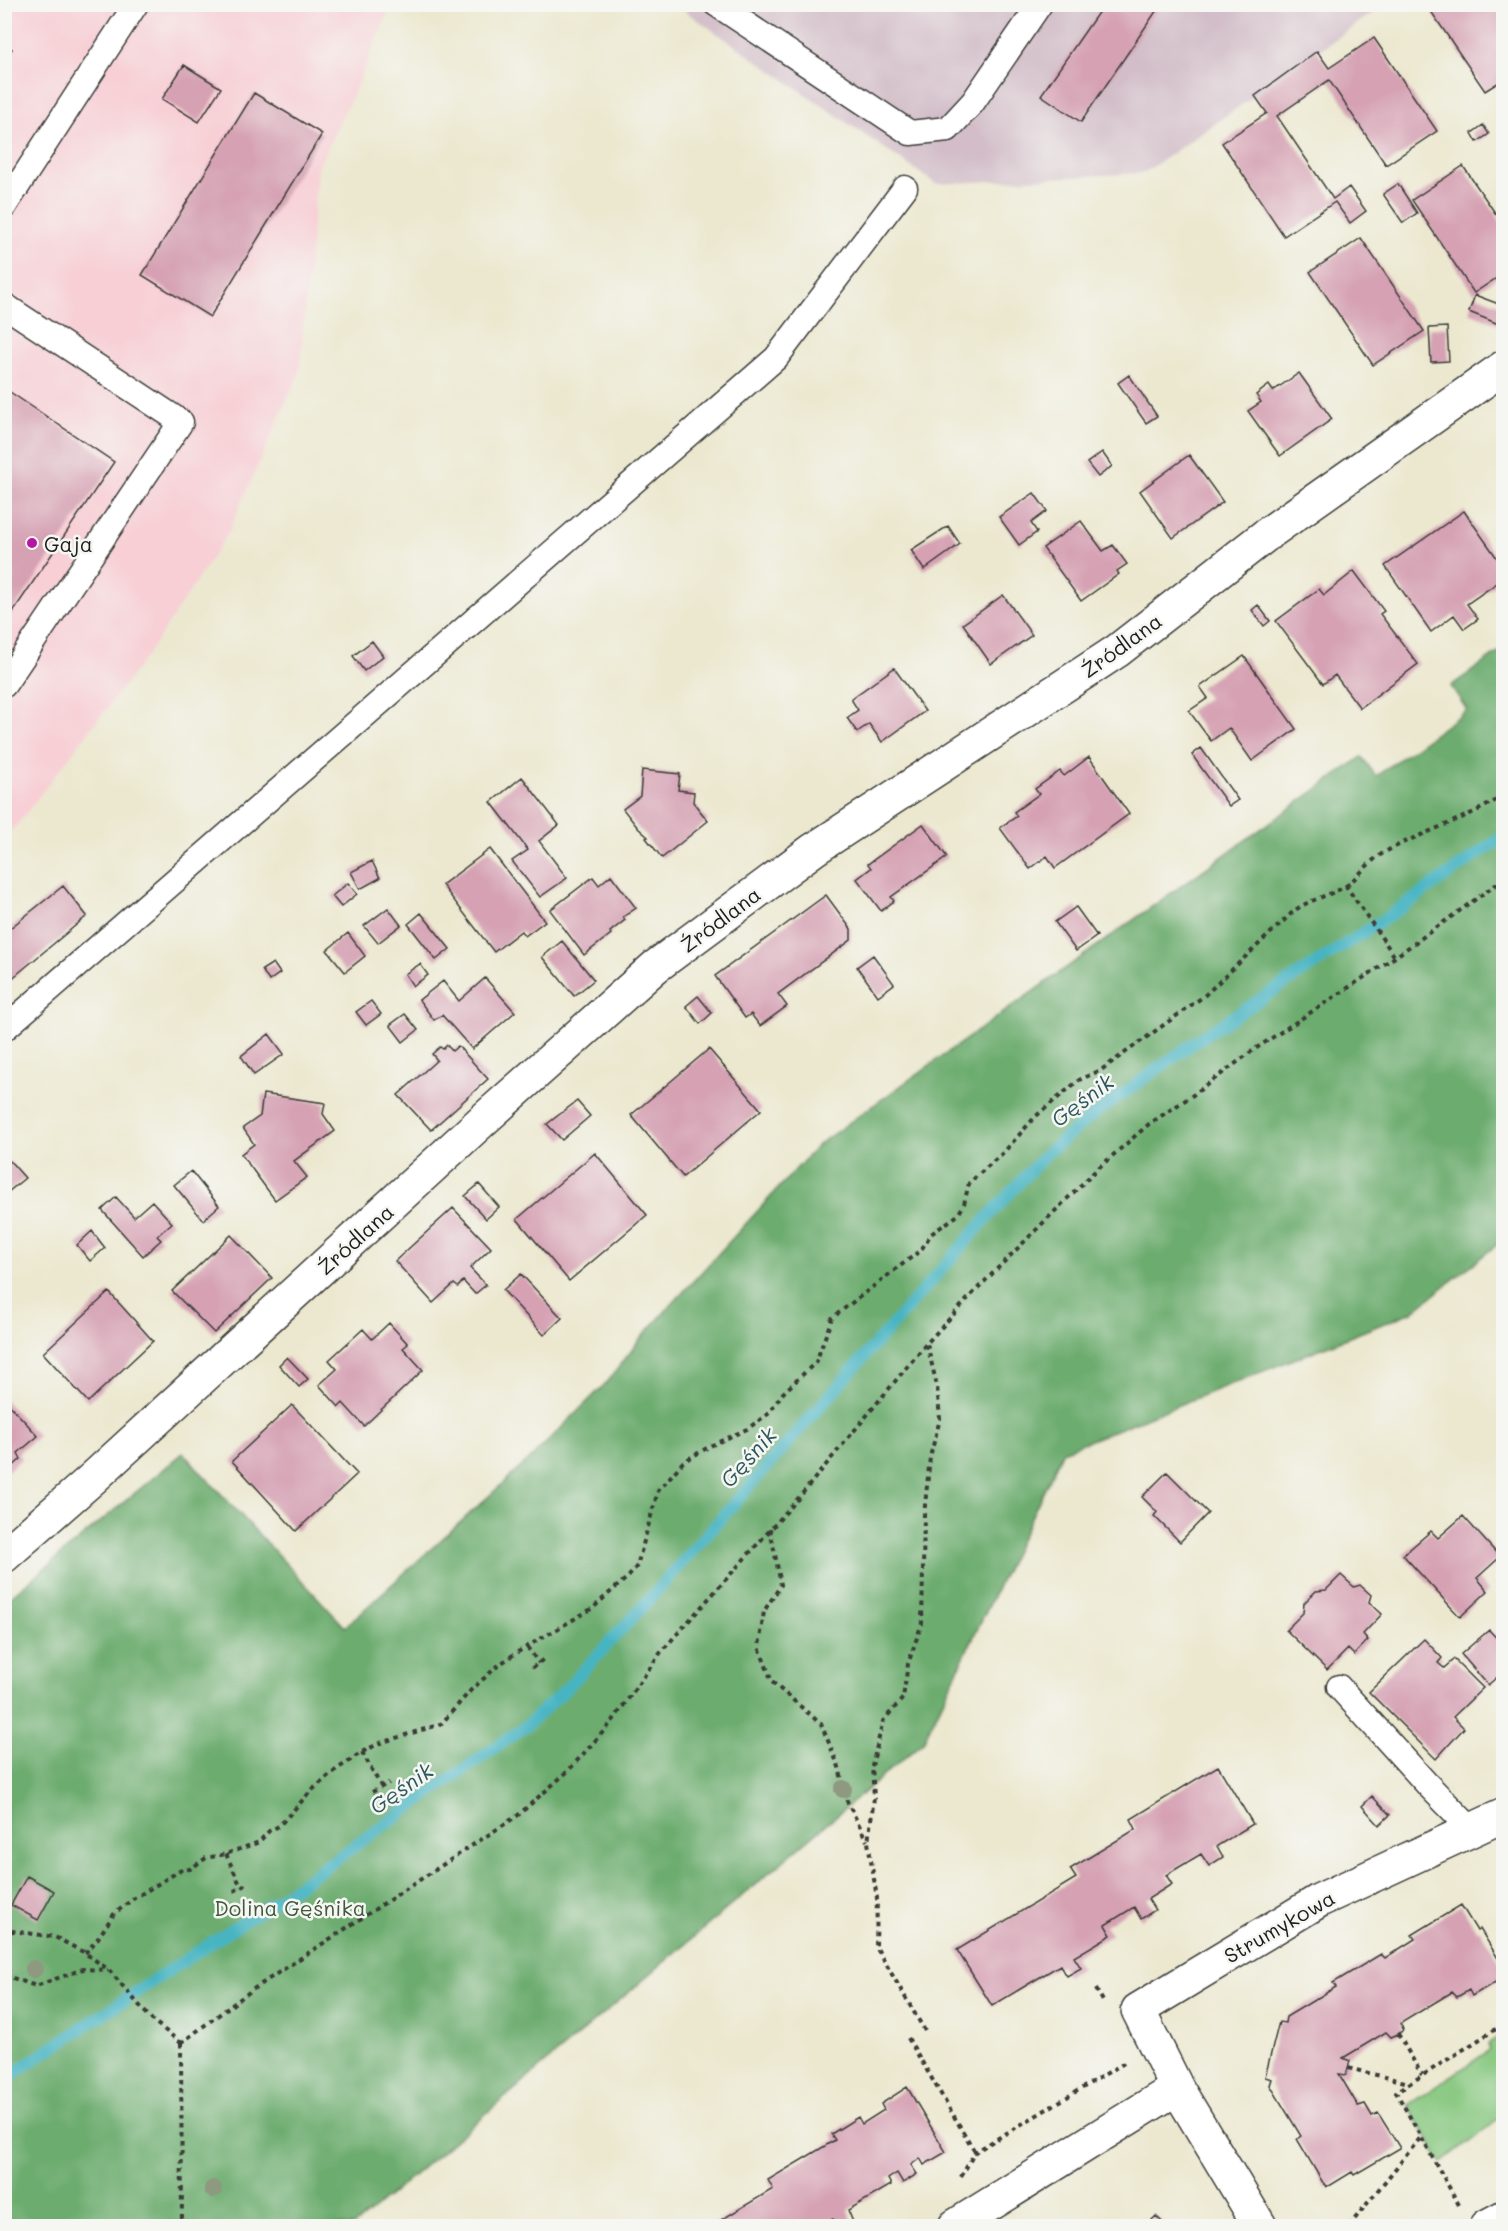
<svg xmlns="http://www.w3.org/2000/svg" width="1508" height="2231" viewBox="0 0 1508 2231" font-family="Mali,sans-serif">
<style>
.built{fill:#f7cfd5}
.industrial{fill:#d2bdc8}
.green{fill:#86c77f;stroke:#51724e;stroke-width:1.5}
.forest{fill:#6cac6e;stroke:#446445;stroke-width:1.5}
.lines{fill:none;stroke-linecap:round;stroke-linejoin:round}
.stream{stroke:#47b4c2;stroke-width:12}
.building{fill:#d5a1b3}
.service-casing{stroke:#3b3b37;stroke-width:27}
.minor-casing{stroke:#3b3b37;stroke-width:36}
.path{stroke:#3b3b37;stroke-width:4;stroke-dasharray:4.5 4.5;stroke-linecap:butt}
.service{stroke:#fff;stroke-width:24}
.minor{stroke:#fff;stroke-width:33}
.tree{fill:#8e9980}
.poi-dot{fill:#b5179e;stroke:#f6f6f2;stroke-width:2}
.labels{text-anchor:middle;dominant-baseline:central;stroke-width:5;stroke-linejoin:round;paint-order:stroke}
.poi-label{font-size:21px;fill:#1c1c1c;stroke:#f6f6f2;text-anchor:start}
.street-label{font-size:21px;fill:#1c1c1c;stroke:#f6f6f2}
.park-label{font-size:21px;fill:#41583f;stroke:#f6f6f2}
.water-label{font-size:22px;font-style:italic;fill:#2d595e;stroke:#f6f6f2}
</style>
<rect width="100%" height="100%" fill="#f6f6f2"/>
<filter id="ink" filterUnits="userSpaceOnUse"><feTurbulence type="fractalNoise" baseFrequency=".0167" numOctaves="2"/><feDisplacementMap in="SourceGraphic" scale="12" xChannelSelector="R" yChannelSelector="G"/><feConvolveMatrix kernelMatrix="1 2 1 2 8 2 1 2 1" color-interpolation-filters="sRGB"/></filter>
<filter id="wash" filterUnits="userSpaceOnUse"><feTurbulence type="fractalNoise" baseFrequency=".008" numOctaves="4" result="noise"/><feDisplacementMap in="SourceGraphic" scale="24" xChannelSelector="R" yChannelSelector="G"/><feGaussianBlur stdDeviation="1.35" result="paint"/><feColorMatrix in="noise" values="0 0 0 0 0 0 0 0 0 0 0 0 0 0 0 0 0 1.4 0 .05"/><feComposite in="paint" operator="in"/></filter>
<g filter="url(#wash)">
<rect width="100%" height="100%" fill="#ece8d0"/>
<!-- built -->
<path class="built" d="M5,5H391L359,81L318,168L299,373L228,533L149,653L17,825L5,837Z"/>
<!-- industrial -->
<path class="industrial" d="M676,5H1384L1144,173L936,184Z"/>
<!-- green -->
<path class="green" d="M1497,2038L1501,2042L1503,2116L1442,2163L1408,2105L1490,2050L1488,2045Z"/>
<!-- forest -->
<path class="forest" d="M1503,649V1240L1412,1312L1063,1451L923,1742L354,2226H5V1601L183,1453L345,1627L531,1458L609,1380L641,1338L819,1144L1362,757L1376,776L1467,710L1451,686Z"/>
<g class="lines">
<!-- stream -->
<path class="stream" d="M4,2086L14,2073L296,1887L526,1726L567,1688L647,1602L987,1218L1047,1153L1088,1119L1196,1041L1389,916L1504,836"/>
</g>
<g id="blocks">
<!-- building -->
<path class="building" d="M1104,4H1161L1081,122L1041,95Z
M1426,4H1500L1504,9V79L1485,91Z
M1374,38L1437,131L1386,165L1329,80L1277,116L1333,199L1349,187L1366,211L1350,223L1335,202L1284,236L1222,143L1267,113L1255,96L1317,51L1329,68Z
M4,44L12,49L4,61Z
M184,65L221,88L199,122L162,99Z
M254,93L322,134L210,317L142,275Z
M1483,125L1489,134L1477,142L1472,133Z
M1463,166L1504,226V273L1474,293L1412,200Z
M1398,184L1417,213L1403,223L1383,194Z
M1361,238L1424,331L1373,365L1310,272Z
M1475,295L1504,306V318L1501,325L1469,312Z
M1447,327L1449,361L1431,362L1429,328Z
M1299,373L1332,419L1280,456L1248,411L1261,402L1256,395L1269,385L1273,391Z
M1129,375L1157,416L1146,423L1118,383Z
M4,388L114,462L4,625Z
M1102,452L1112,466L1098,477L1087,463Z
M1189,455L1223,502L1173,538L1140,491Z
M1034,493L1047,511L1031,523L1037,532L1019,545L999,517Z
M1464,511L1504,568V578L1467,604L1478,619L1464,629L1454,615L1431,632L1385,566Z
M1081,521L1103,551L1113,545L1127,564L1117,571L1119,574L1081,601L1043,548Z
M948,526L960,544L924,570L911,550Z
M1354,571L1384,611L1380,614L1418,664L1360,708L1335,675L1323,684L1276,621L1319,589L1324,595Z
M1003,595L1032,635L991,664L963,624Z
M1258,605L1270,621L1264,626L1252,610Z
M372,641L383,656L364,671L353,656Z
M1244,656L1296,729L1252,761L1229,728L1211,741L1189,711L1208,698L1200,687Z
M894,668L925,711L882,742L869,724L857,732L847,718L858,710L851,699Z
M1201,748L1238,800L1229,806L1192,755Z
M1089,757L1129,814L1055,868L1047,856L1030,869L1000,828L1017,816L1014,812L1039,794L1035,789L1060,771L1064,776Z
M642,770L680,774L678,790L694,792L693,802L708,821L662,858L646,838L648,837L638,828L623,809L640,796Z
M522,777L559,825L539,841L567,878L540,897L512,861L528,850L491,802Z
M923,824L947,857L891,897L894,901L881,911L857,879L871,868L868,864Z
M490,849L545,921L525,936L521,931L494,952L442,885Z
M372,861L380,878L360,889L351,872Z
M611,875L636,908L623,917L625,920L610,932L611,934L584,955L550,910L593,877L599,885Z
M348,883L357,894L341,907L332,896Z
M63,886L87,916L4,985V933Z
M826,895L851,929V940L778,994L787,1006L760,1026L751,1014L745,1018L715,976Z
M1076,907L1097,936L1076,951L1055,922Z
M388,908L401,925L378,943L364,926Z
M421,913L450,949L436,960L408,924Z
M348,933L365,956L345,972L327,950Z
M562,941L594,980L574,996L542,957Z
M873,955L894,984L878,996L857,967Z
M273,963L280,973L269,981L262,970Z
M420,964L428,975L413,986L405,974Z
M485,978L515,1012L472,1049L442,1015L434,1020L419,1000L443,981L459,1001Z
M698,996L712,1013L700,1024L686,1006Z
M371,1001L381,1014L366,1025L356,1012Z
M405,1014L418,1030L403,1042L390,1025Z
M269,1034L284,1054L254,1075L241,1056Z
M447,1045L452,1051L458,1046L488,1079L431,1130L398,1095L437,1060L432,1054L440,1047L443,1049Z
M709,1049L761,1110L683,1177L631,1115Z
M263,1094L325,1103L323,1114L335,1131L294,1161L307,1177L275,1200L241,1154L254,1144L243,1128L260,1116Z
M577,1101L590,1116L562,1140L547,1124Z
M595,1153L647,1215L569,1281L517,1219Z
M10,1161L25,1178L8,1192L4,1188V1166Z
M191,1171L219,1206L203,1220L174,1185Z
M479,1184L499,1207L486,1219L465,1196Z
M116,1197L134,1217L152,1201L172,1223L157,1236L161,1240L143,1256L102,1210Z
M453,1208L491,1248L470,1268L486,1285L475,1294L463,1281L458,1287L454,1284L433,1303L395,1261Z
M92,1231L105,1248L90,1261L77,1245Z
M231,1235L272,1278L214,1333L172,1291Z
M521,1274L562,1318L544,1335L503,1290Z
M109,1292L153,1341L88,1402L43,1353Z
M389,1323L408,1344L403,1348L423,1370L364,1426L343,1403L339,1407L319,1385L337,1369L329,1360L363,1329L372,1339Z
M287,1357L308,1379L299,1387L279,1365Z
M4,1399L38,1436L18,1453L21,1459L4,1474Z
M292,1405L357,1474L296,1531L232,1461Z
M1167,1472L1208,1513L1180,1542L1154,1516L1157,1512L1142,1497Z
M1463,1516L1500,1557L1477,1578L1488,1591L1460,1617L1403,1555L1431,1531L1438,1538Z
M1341,1575L1354,1587L1360,1585L1371,1595L1369,1602L1382,1614L1363,1634L1368,1640L1354,1655L1348,1649L1327,1670L1286,1630L1303,1613L1304,1603L1316,1591L1326,1590Z
M1489,1630L1504,1646V1671L1488,1685L1461,1654Z
M1424,1639L1442,1658L1438,1663L1444,1668L1454,1659L1483,1688L1453,1717L1464,1728L1436,1759L1369,1692Z
M1218,1766L1253,1824L1217,1846L1223,1857L1209,1866L1201,1854L1166,1875L1172,1884L1148,1899L1155,1910L1141,1919L1134,1907L1105,1925L1111,1935L1074,1957L1081,1968L1067,1976L1060,1965L992,2006L957,1950L1076,1878L1070,1869L1136,1829L1131,1819Z
M1372,1796L1390,1815L1379,1825L1362,1806Z
M27,1876L54,1891L38,1920L11,1905Z
M1461,1905L1477,1931L1480,1929L1504,1968V1977L1472,1996L1469,1990L1457,1997L1452,1992L1401,2023L1403,2030L1398,2034L1391,2037L1386,2032L1343,2058L1350,2061L1346,2075L1339,2074L1358,2106L1365,2104L1372,2116L1378,2113L1400,2148L1354,2175L1352,2172L1326,2188L1297,2139L1301,2136L1270,2085L1272,2079L1265,2077L1279,2022L1285,2023L1286,2017L1336,1987L1333,1983L1381,1954L1385,1958L1415,1939L1412,1935Z
M907,2087L946,2152L924,2165L920,2158L911,2165L917,2174L903,2183L897,2173L888,2179L891,2185L848,2210L853,2222L846,2226H837L833,2219L821,2226H711L773,2189L768,2180L835,2140L831,2134L858,2117L862,2124L884,2110L881,2104Z
M1156,2216L1166,2226H1146Z"/>
</g>
</g>
<g filter="url(#ink)">
<use href="#blocks" fill-opacity="0" stroke="#3b3b37" stroke-width="1.5"/>
<g class="lines">
<!-- service casing -->
<g class="service-casing">
<path id="service" d="M716,4L910,133L948,129L973,102L1040,4
M4,207L136,4
M4,305L181,422L4,685
M4,1029L776,358L905,188
M1339,1687L1427,1784L1471,1829"/>
</g>
<!-- minor casing -->
<g class="minor-casing">
<path id="minor" d="M4,1556L92,1479L482,1121L655,967L813,850L1117,651L1266,535L1504,367
M955,2226L1177,2088
M1260,2226L1177,2088L1138,2010L1320,1900L1504,1815
M1487,2226L1504,2217"/>
</g>
<!-- path -->
<path class="path" d="M1346,886C1360,875 1369,861 1385,852C1423,831 1467,820 1504,795
M770,1529L781,1585L764,1611L759,1647L772,1682L821,1724L839,1767L847,1801L867,1841
M527,1647L539,1663
M532,1668L545,1658
M362,1752L382,1788
M372,1792L389,1783
M226,1854L241,1887
M234,1891L250,1883
M4,1925L12,1931L55,1937L85,1953L109,1970L152,2020L181,2043
M85,1953L96,1941L114,1914L133,1899L181,1870L190,1869L206,1858L226,1854L259,1842L269,1831L279,1826L311,1791L336,1770L362,1752L380,1743L441,1724L471,1690L500,1664L516,1653L593,1608L606,1596L629,1576L637,1566L658,1491L683,1462L712,1445L747,1429L768,1414L783,1393L816,1362L832,1318L921,1250L931,1234L958,1215L964,1204L969,1183L1004,1152L1035,1117L1079,1080L1101,1070L1204,996L1295,910C1311,899 1329,896 1346,886L1395,957
M4,1975L36,1986L83,1969L108,1970
M1096,1989L1103,2001
M925,2031L876,1947L877,1898L868,1842L874,1798L872,1766L883,1721L903,1698L908,1664L922,1623L924,1515L930,1457L940,1419L937,1386L927,1344
M1398,2034L1422,2075
M908,2038L975,2152
M181,2043L252,1990L517,1816L567,1772L612,1722L661,1652L796,1501L926,1344L976,1290L1096,1170L1149,1124L1193,1095L1255,1049L1395,957L1504,879
M181,2043L182,2226
M1348,2068L1409,2083
M961,2177L975,2152L1124,2063
M1459,2205L1396,2092L1504,2024
M1349,2226L1421,2137"/>
<!-- service -->
<use href="#service" class="service"/>
<!-- minor -->
<use href="#minor" class="minor"/>
</g>
<!-- trees -->
<g class="tree">
<circle cx="843" cy="1789" r="9"/>
<circle cx="34" cy="1969" r="9"/>
<circle cx="213" cy="2189" r="9"/>
</g>
</g>
<!-- markers -->
<circle class="poi-dot" cx="32" cy="543" r="6"/>
<g class="labels">
<!-- poi labels -->
<g class="poi-label">
<text x="44" y="543">Gaja</text>
</g>
<!-- street labels -->
<g class="street-label">
<text transform="translate(1121 645) rotate(-36)">Źródlana</text>
<text transform="translate(720 919) rotate(-37)">Źródlana</text>
<text transform="translate(355 1239) rotate(-42)">Źródlana</text>
<text transform="translate(1279 1926) rotate(-30)">Strumykowa</text>
</g>
<!-- park labels -->
<g class="park-label">
<text x="290" y="1907">Dolina Gęśnika</text>
</g>
<!-- water labels -->
<g class="water-label">
<text transform="translate(1082 1100) rotate(-37)">Gęśnik</text>
<text transform="translate(748 1457) rotate(-48)">Gęśnik</text>
<text transform="translate(401 1788) rotate(-35)">Gęśnik</text>
</g>
</g>
<!-- margin -->
<rect width="1508" height="2231" fill="none" stroke="#f6f6f2" stroke-width="24"/>
</svg>
